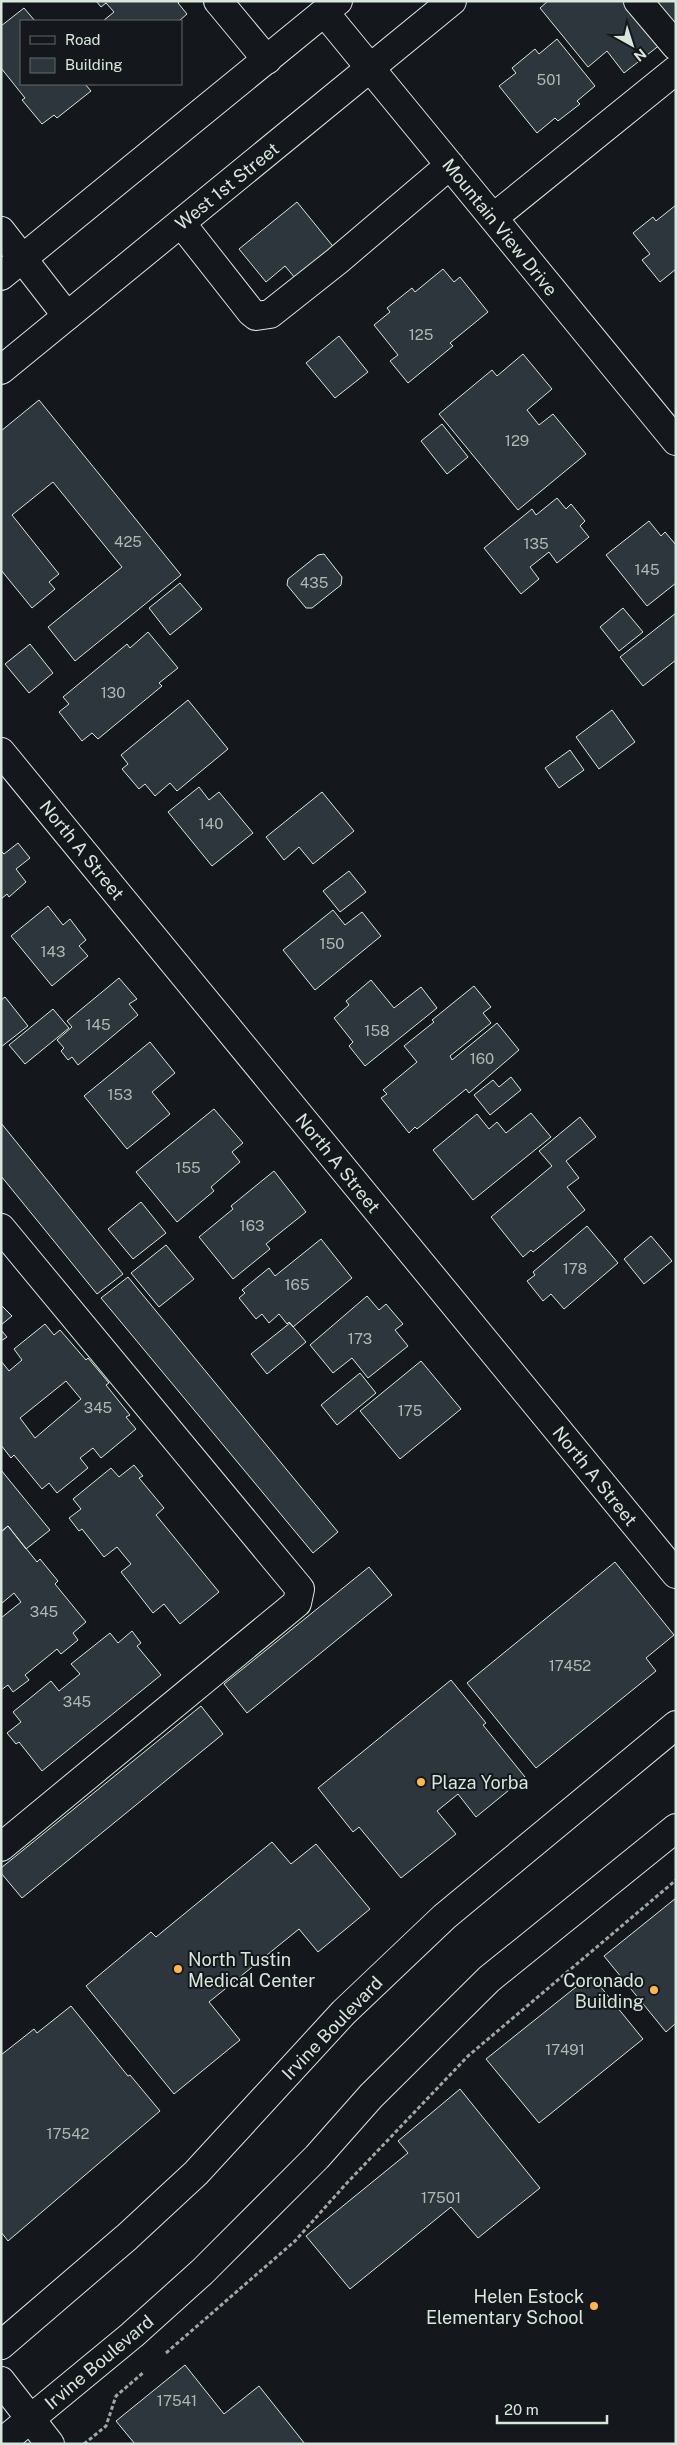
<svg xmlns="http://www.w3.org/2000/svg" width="677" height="2445" viewBox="0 0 677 2445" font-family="'Public Sans',sans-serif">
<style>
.building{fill:#2c363c;stroke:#d8e6dc;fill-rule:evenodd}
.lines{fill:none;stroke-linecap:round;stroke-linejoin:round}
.minor-casing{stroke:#d8e6dc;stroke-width:30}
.major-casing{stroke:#d8e6dc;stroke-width:30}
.path{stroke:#9da8a2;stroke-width:3;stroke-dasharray:4 2.5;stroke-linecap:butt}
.minor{stroke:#14181c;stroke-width:28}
.major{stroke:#14181c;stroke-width:28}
.poi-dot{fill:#ffb74d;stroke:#14181c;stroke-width:2}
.labels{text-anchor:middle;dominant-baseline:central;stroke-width:4;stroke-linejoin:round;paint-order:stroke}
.number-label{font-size:15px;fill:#adbab4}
.street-label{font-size:18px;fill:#d8e6dc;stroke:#14181c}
.poi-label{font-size:18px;fill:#d8e6dc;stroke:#14181c;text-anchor:start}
</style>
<rect width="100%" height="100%" fill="#14181c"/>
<!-- building -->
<path class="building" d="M96,1H180L178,3L187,14L179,21H103L114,12L106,3L101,7Z
M548,1H627L661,44L624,73L607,51L588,67L540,8Z
M654,1H676V28Z
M24,8L35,21H21V84H85L91,91L57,118L54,115L42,124L22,100L25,98L1,68V26Z
M557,39L595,86L577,101L580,104L558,121L555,118L537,133L499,86L516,73L512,68L535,49L539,54Z
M297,202L336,250L296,279L285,266L266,282L239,249Z
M676,205V269L660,282L642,260L650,254L633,233L653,217L656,221Z
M443,269L454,282L460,277L488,312L450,343L453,346L408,383L390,361L398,355L374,325L390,312L387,308L412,288L415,292Z
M339,336L368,372L335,398L306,363Z
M523,354L552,389L527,410L539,425L553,414L586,454L518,510L439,414L492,370L497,376Z
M39,400L181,575L75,661L48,627L122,567L53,482L12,515L59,574L49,582L55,589L32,608L1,570V431Z
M442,424L468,457L447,474L421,441Z
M557,498L566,509L571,504L585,521L580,526L589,537L557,563L549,552L530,567L539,579L521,594L484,548L532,509L536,515Z
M649,521L661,536L665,532L676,545V583L647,606L606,555Z
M324,554L342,577L341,585L312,608H306L287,585L288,579L318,555Z
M180,583L202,609L170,635L149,608Z
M623,608L643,632L619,651L600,627Z
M676,613V660L643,686L620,657Z
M148,632L178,668L159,683L162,686L98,739L92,733L82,741L59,712L69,704L63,697L127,644L130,648Z
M30,644L53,673L29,693L5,664Z
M188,700L228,749L177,791L170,783L155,796L145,784L139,789L122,769L128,764L121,755Z
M612,710L635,742L599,769L576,737Z
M570,750L584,770L559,788L545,768Z
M199,787L209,800L219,792L253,833L212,866L168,812Z
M322,792L354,831L313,864L299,847L284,860L266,837Z
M18,843L30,858L16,869L26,882L9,897L7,894L1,899V851L4,854Z
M349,871L366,892L340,912L323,891Z
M48,906L63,925L70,919L86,940L79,946L88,956L52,986L11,936Z
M333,910L345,925L362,912L381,936L315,990L283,950Z
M119,978L137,999L129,1004L138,1015L78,1065L72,1057L68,1060L61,1051L64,1048L57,1040L72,1027L67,1021Z
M371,980L394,1008L421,987L437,1008L365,1066L349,1046L353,1042L334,1018L349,1005L346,1001Z
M474,986L491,1007L483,1013L491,1023L450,1056L452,1060L497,1023L519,1050L469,1093L466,1089L417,1129L415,1127L409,1133L381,1098L387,1094L383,1090L417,1062L404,1046L434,1022L432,1020Z
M5,997L28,1026L1,1047V1000Z
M53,1009L69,1028L25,1064L9,1045Z
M150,1042L175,1073L152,1092L170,1114L127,1149L84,1096Z
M511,1077L521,1090L490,1115L474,1095L493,1080L499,1087Z
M214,1109L243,1143L232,1152L240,1162L211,1187L214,1191L177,1222L136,1172Z
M531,1113L551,1137L473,1200L433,1150L477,1114L489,1129L497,1122L506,1133Z
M580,1117L596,1137L566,1161L579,1178L567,1187L585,1210L533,1252L531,1250L523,1257L491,1217L552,1166L539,1151Z
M1,1123L123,1274L97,1294L1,1176Z
M274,1171L306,1212L266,1244L270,1249L233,1279L199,1237L233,1209L231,1206Z
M141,1202L166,1233L133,1259L108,1229Z
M587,1226L618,1263L564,1309L551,1294L543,1301L527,1281L535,1275L533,1272Z
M651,1236L672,1261L644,1284L624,1259Z
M321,1239L352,1278L293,1327L289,1322L287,1324L279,1314L269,1323L262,1314L256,1319L239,1298L245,1293L242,1290L269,1268L275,1276Z
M166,1245L194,1279L159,1307L131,1273Z
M128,1277L338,1532L313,1553L101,1298Z
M367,1296L379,1310L386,1304L403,1324L395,1330L408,1346L368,1378L352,1358L333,1373L310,1345Z
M1,1305L12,1316L1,1325Z
M290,1323L306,1342L267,1374L251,1354Z
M45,1324L54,1335L60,1330L86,1360L88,1358L109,1383L106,1385L130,1415L126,1417L136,1429L101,1458L93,1448L80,1458L88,1468L57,1493L49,1483L42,1489L14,1455L11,1458L1,1445V1361L9,1371L22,1360L14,1349ZM66,1381L81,1399L35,1438L20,1418Z
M1,1330L7,1337L1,1341Z
M421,1361L461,1409L400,1459L360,1411Z
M360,1373L376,1393L337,1425L321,1405Z
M134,1465L143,1476L139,1478L164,1508L156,1515L219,1592L180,1624L164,1604L153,1613L121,1572L131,1564L117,1547L104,1557L82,1529L79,1531L69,1518L81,1509L73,1499L111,1468L119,1477Z
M1,1470L50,1530L26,1549L8,1526L2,1531L1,1530Z
M8,1526L37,1562L40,1559L58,1581L55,1584L86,1622L73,1633L78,1640L61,1654L57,1649L25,1675L29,1680L13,1692L8,1685L1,1690V1618L21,1602L14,1593L1,1604V1532Z
M615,1562L674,1635L646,1658L656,1671L536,1768L467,1683Z
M369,1567L392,1595L247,1713L224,1684Z
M132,1631L141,1643L137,1646L161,1675L42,1771L19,1742L16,1744L7,1733L21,1722L13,1712L51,1681L59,1691L80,1674L71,1664L110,1633L118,1643Z
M451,1680L486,1723L483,1725L525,1777L476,1817L458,1794L437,1811L456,1834L401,1878L359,1827L353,1832L318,1788Z
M201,1706L223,1734L22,1898L1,1873V1868Z
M272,1842L291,1864L316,1844L370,1909L318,1952L299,1929L209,2002L240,2040L174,2094L86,1986L151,1932L156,1937Z
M676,1898V2023L666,2032L604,1956Z
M591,1975L643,2039L539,2123L486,2059Z
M71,2006L128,2076L130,2075L160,2111L8,2241L1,2232V2055L34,2029L37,2033Z
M460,2089L540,2188L478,2238L451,2207L350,2289L306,2236L408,2153L398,2141Z
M185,2365L224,2414L259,2386L305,2444H135L116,2421Z"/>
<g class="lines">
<!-- minor casing -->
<g class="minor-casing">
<path id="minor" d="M218,1L267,60
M638,1L676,46
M325,13L676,441
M493,218L676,70
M181,223L251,312L256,316L270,314L337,261L450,165
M1,231L67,316
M1,752L676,1574
M1,1228L300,1589L297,1603L1,1847
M1,2381L50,2444"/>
</g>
<!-- major casing -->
<g class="major-casing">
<path id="major" d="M1,276L338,1
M1,370L452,1
M1,2345L127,2237L196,2173L344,2012L444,1917L676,1725
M1,2443L132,2335L202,2272L317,2157L371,2096L489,1979L676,1828"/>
</g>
<!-- path -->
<path class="path" d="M166,2353L295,2241L345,2185L468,2056L676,1880
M84,2444L106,2426L116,2396L144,2372"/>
<!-- minor -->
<use href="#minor" class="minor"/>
<!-- major -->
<use href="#major" class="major"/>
</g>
<!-- markers -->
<g class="poi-dot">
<circle cx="421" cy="1782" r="5"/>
<circle cx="178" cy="1969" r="5"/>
<circle cx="654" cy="1990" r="5"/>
<circle cx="594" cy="2306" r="5"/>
</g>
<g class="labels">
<!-- number labels -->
<g class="number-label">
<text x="549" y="79">501</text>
<text x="421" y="334">125</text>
<text x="517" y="440">129</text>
<text x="128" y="541">425</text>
<text x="536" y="543">135</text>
<text x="647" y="569">145</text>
<text x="314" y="582">435</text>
<text x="113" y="692">130</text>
<text x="211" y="823">140</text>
<text x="332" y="943">150</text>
<text x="53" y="951">143</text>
<text x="98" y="1024">145</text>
<text x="377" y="1030">158</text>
<text x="482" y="1058">160</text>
<text x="120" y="1094">153</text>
<text x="188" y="1167">155</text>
<text x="252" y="1225">163</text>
<text x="575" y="1268">178</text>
<text x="297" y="1284">165</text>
<text x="360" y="1338">173</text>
<text x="98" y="1407">345</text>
<text x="410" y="1410">175</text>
<text x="44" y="1611">345</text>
<text x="570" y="1665">17452</text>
<text x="77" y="1701">345</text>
<text x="565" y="2049">17491</text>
<text x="68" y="2133">17542</text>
<text x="441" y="2197">17501</text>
<text x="177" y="2400">17541</text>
</g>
<!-- street labels -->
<g class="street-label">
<text transform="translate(227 186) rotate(-39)">West 1st Street</text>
<text transform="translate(500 227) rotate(51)">Mountain View Drive</text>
<text transform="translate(82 850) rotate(51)">North A Street</text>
<text transform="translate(338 1163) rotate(51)">North A Street</text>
<text transform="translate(595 1476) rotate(51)">North A Street</text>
<text transform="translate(332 2028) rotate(-46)">Irvine Boulevard</text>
<text transform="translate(99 2362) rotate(-40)">Irvine Boulevard</text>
</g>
<!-- poi labels -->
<g class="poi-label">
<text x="431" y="1782">Plaza Yorba</text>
<text x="188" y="1959">North Tustin<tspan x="188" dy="21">Medical Center</tspan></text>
<text x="644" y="1980" text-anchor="end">Coronado<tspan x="644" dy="21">Building</tspan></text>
<text x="584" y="2296" text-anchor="end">Helen Estock<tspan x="584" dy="21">Elementary School</tspan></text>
</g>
</g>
<!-- border -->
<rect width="677" height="2445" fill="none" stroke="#d8e6dc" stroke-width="5"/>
<!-- legend -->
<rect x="20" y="20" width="162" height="65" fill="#14181c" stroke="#626a69"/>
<rect x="30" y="36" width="25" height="8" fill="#14181c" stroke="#626a69"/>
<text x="65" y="45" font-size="15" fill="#d8e6dc">Road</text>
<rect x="30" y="58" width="25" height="15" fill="#2c363c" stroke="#626a69"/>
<text x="65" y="70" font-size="15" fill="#d8e6dc">Building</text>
<!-- north arrow -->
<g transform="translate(632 45) rotate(141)" stroke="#14181c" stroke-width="4" paint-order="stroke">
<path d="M0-4L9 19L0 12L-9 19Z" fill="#d8e6dc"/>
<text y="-8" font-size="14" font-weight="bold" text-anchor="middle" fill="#d8e6dc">N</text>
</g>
<!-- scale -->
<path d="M497 2415v8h110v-8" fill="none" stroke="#d8e6dc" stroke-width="2.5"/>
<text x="504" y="2415" font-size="15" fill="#d8e6dc" stroke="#14181c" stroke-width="4" paint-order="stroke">20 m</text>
</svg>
